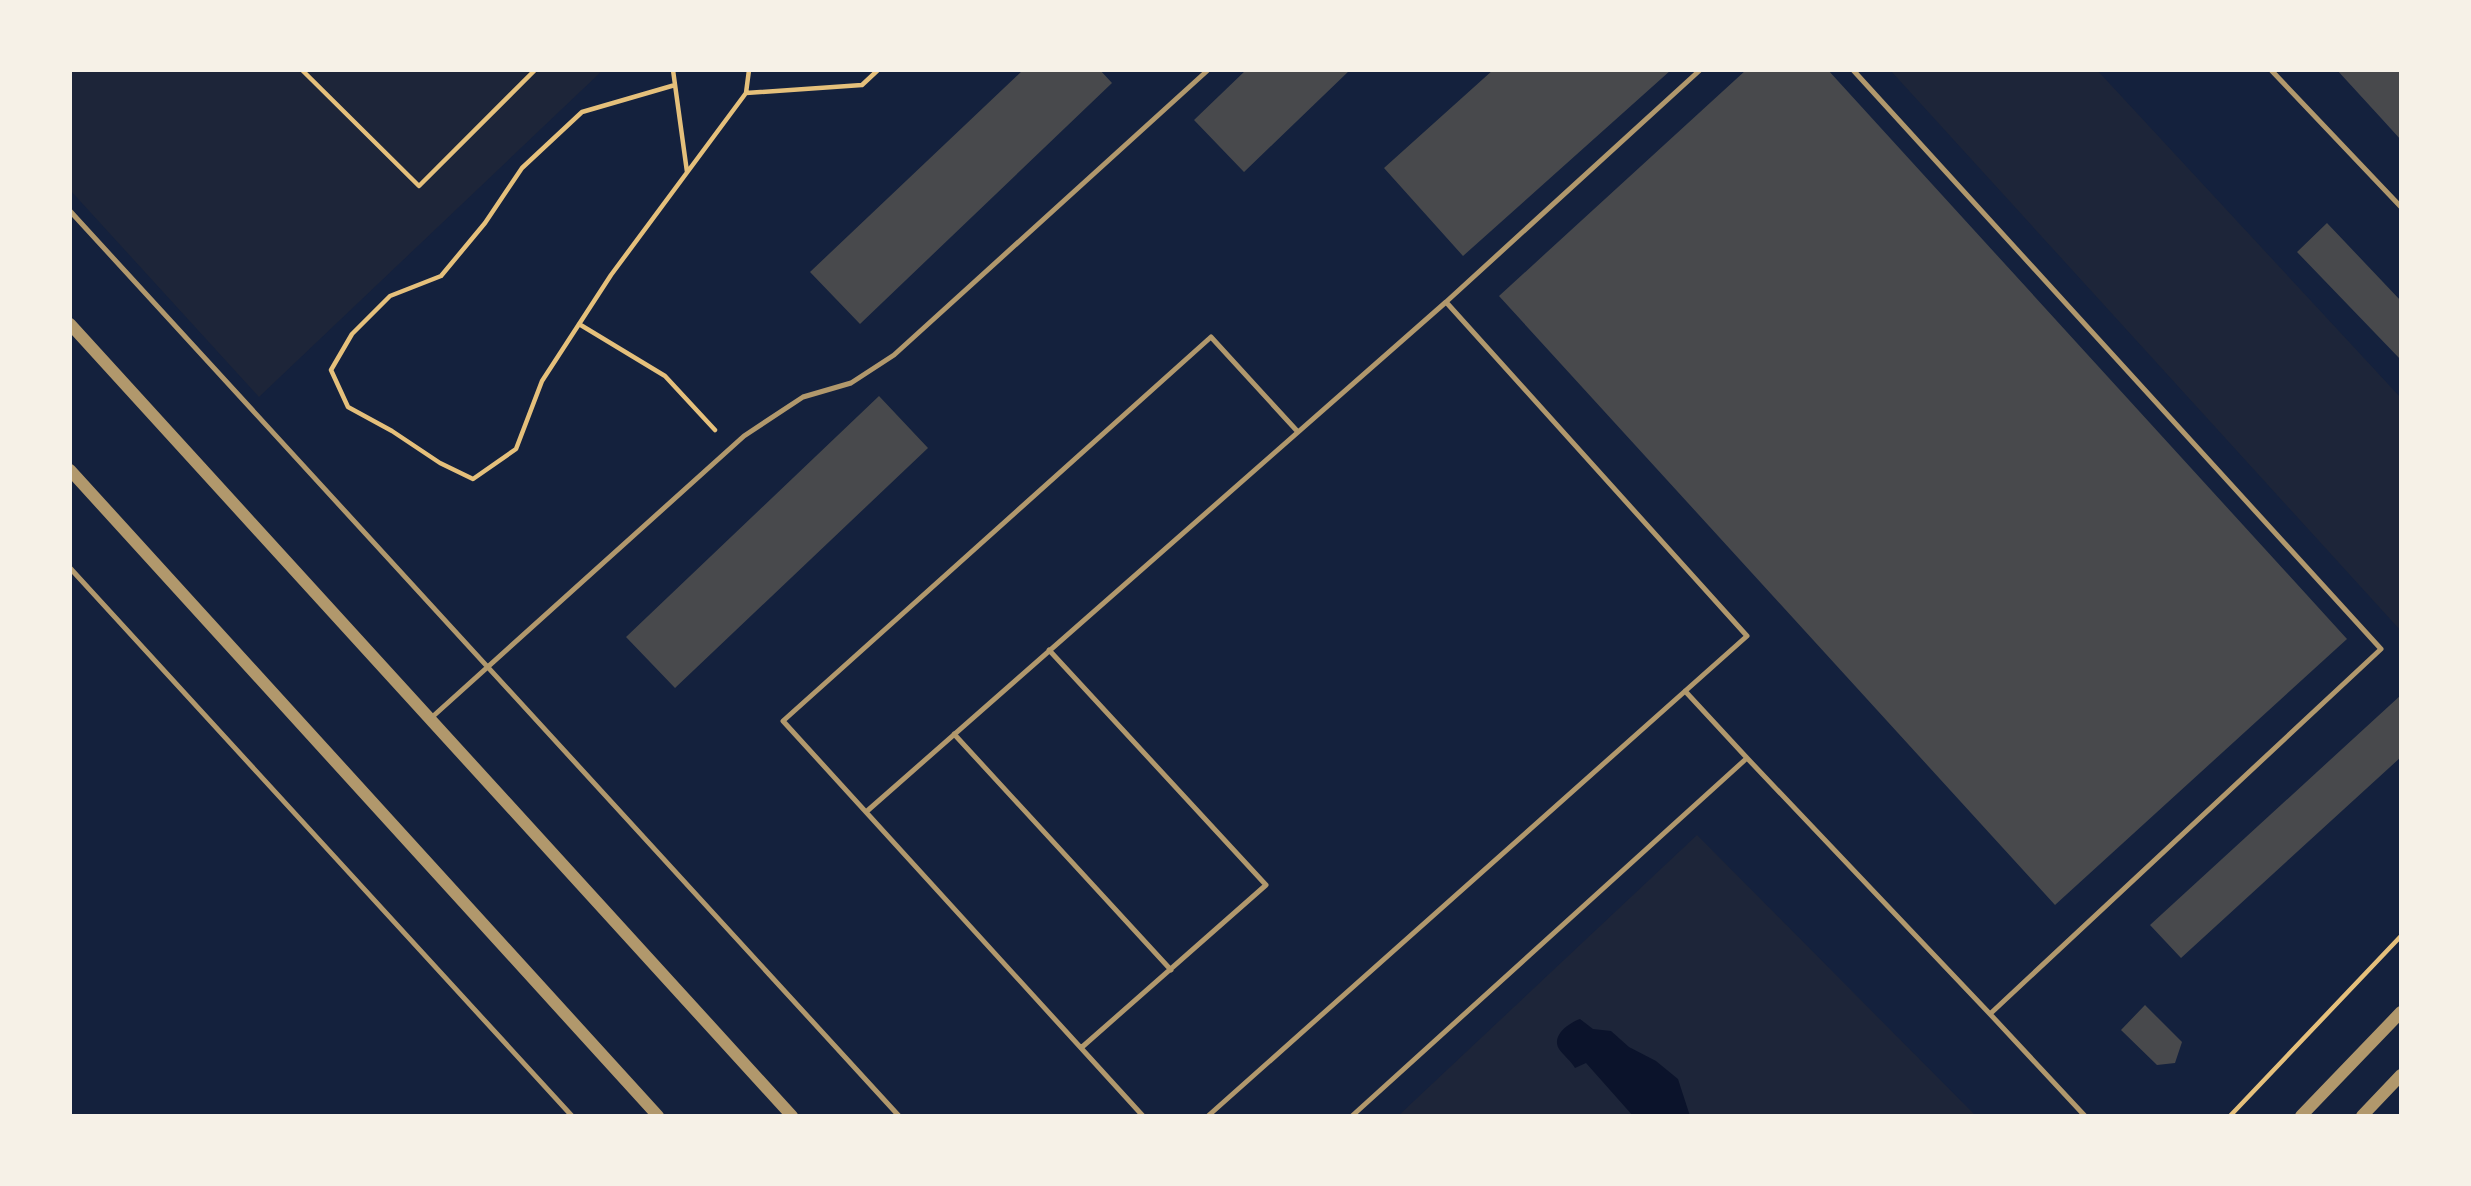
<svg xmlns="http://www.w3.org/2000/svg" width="2471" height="1186" viewBox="0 0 2471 1186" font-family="'Golos Text',sans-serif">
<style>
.green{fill:#1d2539}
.water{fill:#0b132b}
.building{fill:#48494c}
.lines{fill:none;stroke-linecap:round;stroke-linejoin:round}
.path{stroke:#e5c07b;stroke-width:4.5}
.service{stroke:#b1986c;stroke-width:5}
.tertiary{stroke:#b1986c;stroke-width:12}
</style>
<rect width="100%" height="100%" fill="#14213d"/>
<!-- green -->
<path class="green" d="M70,70H603L259,397L70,190Z
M1890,70H2097L2401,398V631Z
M1697,835L1976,1116H1398Z"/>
<!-- water -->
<path class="water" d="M1580,1019L1593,1029L1611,1031L1629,1047L1656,1061L1678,1079L1690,1116H1633L1586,1063L1575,1068C1571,1061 1563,1055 1559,1049C1551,1035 1569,1023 1580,1019Z"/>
<!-- building -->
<path class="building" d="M1023,70H1100L1112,83L860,324L810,272Z
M1246,70H1350L1244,172L1194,120Z
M1493,70H1671L1463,256L1384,168Z
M1746,70H1828L2347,639L2055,905L1499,296Z
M2337,70H2401V140L2381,118Z
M2327,223L2401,301V360L2297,252Z
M879,396L928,448L675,688L626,637Z
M2401,695V757L2181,958L2150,925Z
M2145,1005L2182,1042L2175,1063L2157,1065L2121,1030Z"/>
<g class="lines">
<!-- path -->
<path class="path" d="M302,70L419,186L535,70
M673,70L687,172
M749,70L746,93L862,85L878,70
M675,85L582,112L522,168L485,223L441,276L390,296L352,334L331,370L348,407L392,431L440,463L473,479L516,449L542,381L611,275L746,93
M579,324L665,376L715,430
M2230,1116L2401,936"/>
<!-- service -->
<path class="service" d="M2271,70L2401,207
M70,211L899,1116
M70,568L572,1116
M1049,650L1266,885L1081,1048
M1685,691L1747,758
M430,719L744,436L803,397L851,383L894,355L1208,70
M954,734L1171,970
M866,812L1446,302
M1990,1014L2085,1116
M1143,1116L783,721L1211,337L1298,432
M1208,1116L1747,636L1446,302L1700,70
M1352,1116L1747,758L1990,1014L2381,649L1853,70"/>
<!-- tertiary -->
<path class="tertiary" d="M70,324L792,1116
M70,470L658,1116
M2301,1116L2401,1012
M2362,1116L2401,1075"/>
</g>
<!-- border -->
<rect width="2471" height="1186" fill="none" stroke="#f6f1e7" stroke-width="144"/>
</svg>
